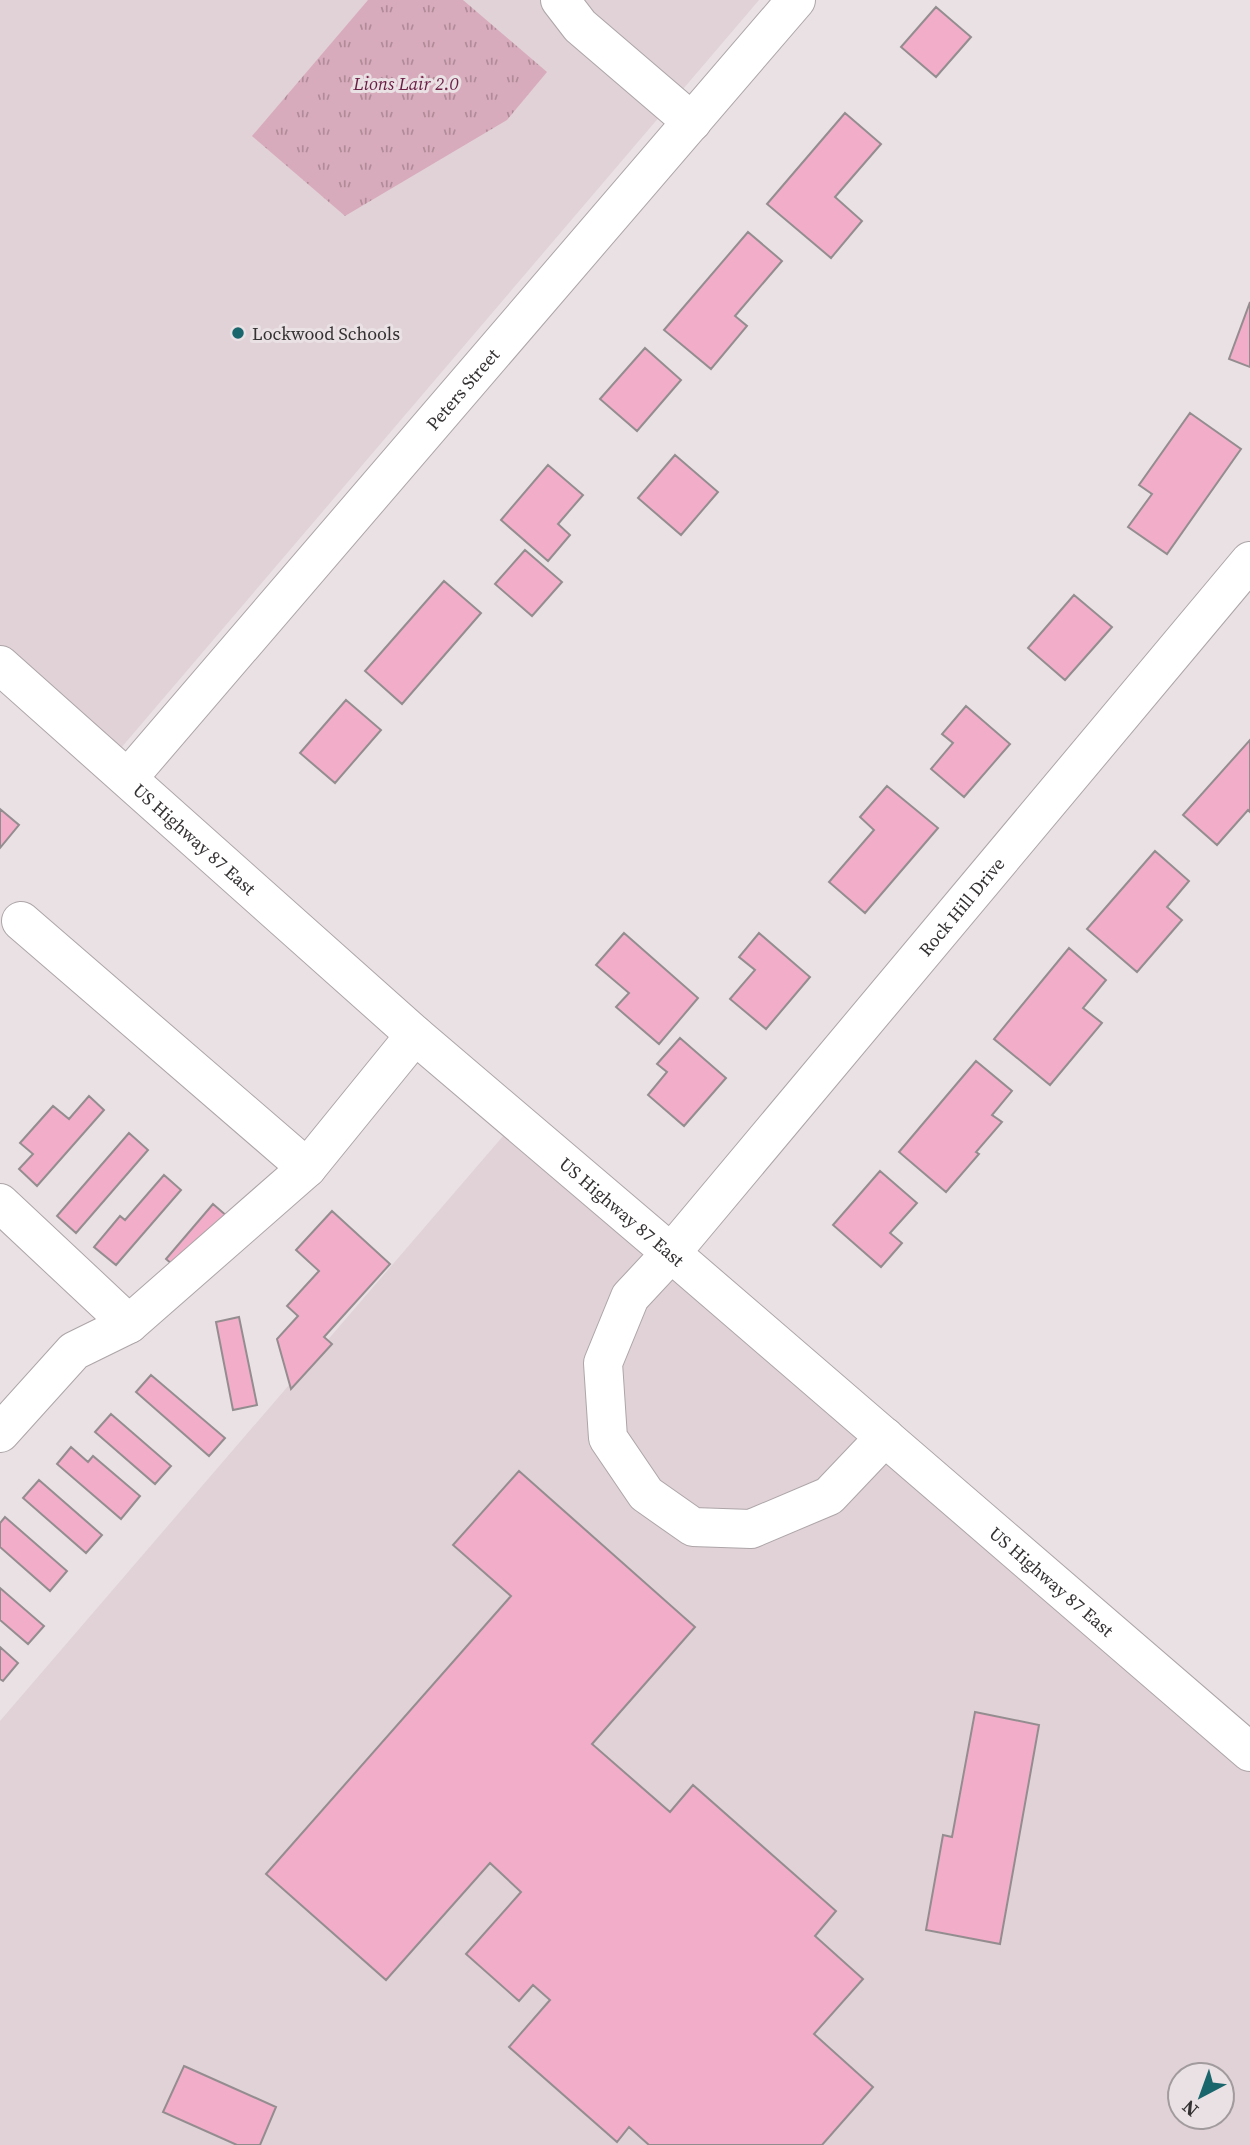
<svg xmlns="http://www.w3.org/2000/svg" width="1250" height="2145" viewBox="0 0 1250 2145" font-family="'Source Serif 4',serif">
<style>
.built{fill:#e0d2d7;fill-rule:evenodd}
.park{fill:url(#park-tufts)}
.building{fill:#f2adc8;stroke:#948d90;stroke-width:2}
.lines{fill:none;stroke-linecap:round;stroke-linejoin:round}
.minor-casing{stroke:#ada5a8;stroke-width:40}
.minor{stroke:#fff;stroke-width:38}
.poi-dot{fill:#19666d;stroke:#e9e1e4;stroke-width:2.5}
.labels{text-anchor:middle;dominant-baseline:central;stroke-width:6;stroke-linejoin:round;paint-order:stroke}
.park-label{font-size:18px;font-style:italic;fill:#6b1c43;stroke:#e9e1e4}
.poi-label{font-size:18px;fill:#343132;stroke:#e9e1e4;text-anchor:start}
.street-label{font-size:18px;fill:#343132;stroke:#e9e1e4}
</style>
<defs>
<pattern id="park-tufts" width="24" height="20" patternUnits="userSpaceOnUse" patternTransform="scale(1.75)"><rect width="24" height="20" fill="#d8abbc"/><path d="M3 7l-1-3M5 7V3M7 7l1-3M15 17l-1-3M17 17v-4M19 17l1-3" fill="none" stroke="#b08c99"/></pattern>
</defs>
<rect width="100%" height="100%" fill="#e9e1e4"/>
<!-- built -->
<path class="built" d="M0,0H759L109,762L0,666Z
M516,1121L1250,1752V2145H0V1721ZM1180,2075H1222V2117H1180Z"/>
<!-- park -->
<path class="park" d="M368,0H463L547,72L507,120L345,216L252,136Z"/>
<!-- building -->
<path class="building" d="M936,7L971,37L936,77L901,47Z
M845,113L881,144L835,197L862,221L831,258L767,204Z
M748,232L782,261L735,316L747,326L711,369L664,330Z
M1250,302V367L1229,359Z
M645,348L681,380L637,431L600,399Z
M1190,413L1241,449L1167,554L1128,527L1152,494L1139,485Z
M675,455L718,492L681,535L638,498Z
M548,465L583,495L558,524L570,535L548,561L501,520Z
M525,550L562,582L532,616L495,584Z
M444,581L481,613L402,704L365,671Z
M1074,595L1112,627L1065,680L1028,648Z
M346,700L381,730L335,783L300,753Z
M966,706L1010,744L964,797L931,769L953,743L942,734Z
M1250,740V812L1248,810L1217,845L1183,815Z
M887,786L938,828L865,913L829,882L874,830L860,817Z
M0,809L19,825L0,848Z
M1155,851L1189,881L1167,907L1182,920L1137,972L1087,929Z
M624,933L698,998L659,1044L616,1007L629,993L596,965Z
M759,933L810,977L766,1029L730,999L755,970L739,957Z
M1069,948L1106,980L1083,1008L1102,1023L1050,1085L994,1039Z
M680,1038L726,1078L684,1126L648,1095L667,1072L657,1064Z
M976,1061L1012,1091L992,1115L1002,1122L976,1152L979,1154L946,1192L899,1152Z
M89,1096L104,1110L37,1186L19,1169L33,1154L20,1143L53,1106L69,1119Z
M129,1133L148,1150L76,1233L57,1216Z
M880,1171L917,1203L890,1233L902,1243L881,1267L833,1225Z
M164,1175L181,1190L116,1265L94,1247L120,1216L125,1220Z
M213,1204L228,1217L181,1272L166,1259Z
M332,1211L390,1264L324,1337L332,1344L291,1389L277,1339L298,1316L287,1306L319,1271L296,1250Z
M239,1317L257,1405L233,1410L216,1322Z
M151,1375L225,1438L209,1456L136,1392Z
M111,1414L171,1466L155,1484L95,1432Z
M71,1447L88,1462L93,1456L140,1496L121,1519L57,1464Z
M519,1471L695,1627L592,1744L670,1812L693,1785L836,1911L815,1936L863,1979L814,2034L873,2087L822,2145H649L629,2127L617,2142L509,2047L550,2000L533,1985L519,2001L466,1954L521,1892L490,1863L386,1980L266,1874L511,1596L453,1545Z
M39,1480L102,1535L86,1553L23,1498Z
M5,1517L67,1571L50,1591L0,1547V1523Z
M0,1588L44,1626L28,1644L0,1620Z
M0,1647L18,1663L3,1681L0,1679Z
M975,1712L1039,1725L1000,1944L926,1930L943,1835L952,1837Z
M184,2066L276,2107L260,2145H237L163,2112Z"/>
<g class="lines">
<!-- minor casing -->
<g class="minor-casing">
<g id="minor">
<path d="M560,0L580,26L692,122"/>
<path id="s1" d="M0,665L415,1035L671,1253L1250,1752"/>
<path id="s2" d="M128,778L796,0"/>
<path d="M21,921L307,1168"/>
<path d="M0,1203L129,1324"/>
<path d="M0,1433L74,1351L129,1324L307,1168L415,1035"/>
<path id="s3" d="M885,1437L829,1496L751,1529L693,1527L646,1494L608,1438L603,1363L630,1297L671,1253L1250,561"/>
</g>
</g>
<!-- minor -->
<use href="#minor" class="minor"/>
</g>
<!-- markers -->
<circle class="poi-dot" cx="238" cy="333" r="7"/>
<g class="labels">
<!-- park labels -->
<g class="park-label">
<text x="406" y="83">Lions Lair 2.0</text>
</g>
<!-- poi labels -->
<g class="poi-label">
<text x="252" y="333">Lockwood Schools</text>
</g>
<!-- street labels -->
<g class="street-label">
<text stroke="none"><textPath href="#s2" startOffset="513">Peters Street</textPath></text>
<text stroke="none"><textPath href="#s1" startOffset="261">US Highway 87 East</textPath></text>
<text stroke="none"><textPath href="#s3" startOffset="1008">Rock Hill Drive</textPath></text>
<text stroke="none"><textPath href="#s1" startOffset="828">US Highway 87 East</textPath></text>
<text stroke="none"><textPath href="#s1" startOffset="1395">US Highway 87 East</textPath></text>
</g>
</g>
<!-- north arrow -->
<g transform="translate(1201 2096) rotate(221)"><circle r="33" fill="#e9e1e4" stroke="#a19b9d" stroke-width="2"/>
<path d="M0-5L12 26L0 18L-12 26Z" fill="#19666d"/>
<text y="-10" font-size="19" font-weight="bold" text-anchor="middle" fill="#343132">N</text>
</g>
</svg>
